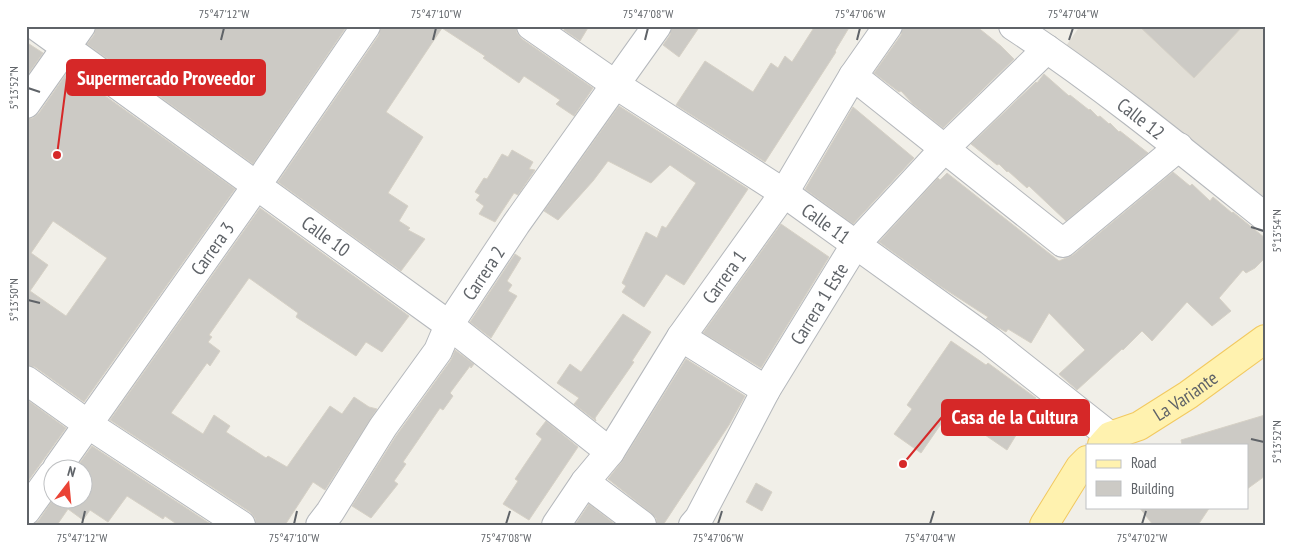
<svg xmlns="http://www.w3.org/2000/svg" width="1291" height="551" viewBox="0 0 1291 551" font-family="'PT Sans Narrow',sans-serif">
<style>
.education{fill:#e1ded6}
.building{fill:#cccac5;stroke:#d6d1c6;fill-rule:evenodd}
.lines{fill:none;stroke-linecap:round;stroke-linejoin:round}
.minor-casing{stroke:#b5b8bc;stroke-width:30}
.major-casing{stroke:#f2c960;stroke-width:30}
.minor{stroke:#fff;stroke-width:28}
.major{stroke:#fff2af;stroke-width:28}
.ticks{fill:none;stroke:#5f6368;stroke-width:2}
.labels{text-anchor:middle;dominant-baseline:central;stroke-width:4;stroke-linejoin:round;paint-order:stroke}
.street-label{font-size:19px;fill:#5f6368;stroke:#fff}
.leader{fill:none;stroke:#d62828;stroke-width:2}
.callout-dot{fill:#d62828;stroke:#fff;stroke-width:2}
.callout{fill:#d62828;stroke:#d62828;stroke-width:2}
.callout-label{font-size:20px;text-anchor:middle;font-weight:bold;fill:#fff}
.neatline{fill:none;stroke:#5f6368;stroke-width:2}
.ticks-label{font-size:12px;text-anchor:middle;fill:#5f6368}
</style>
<rect width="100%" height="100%" fill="#f1efe8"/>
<!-- education -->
<path class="education" d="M1080,26H1265V206L1066,46Z"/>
<!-- building -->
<path class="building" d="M96,26H347L253,164L87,44L94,35Z
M381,26H516L517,33L522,39L593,88L574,116L556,104L560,100L524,76L519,83L483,58L485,56L442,28L386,112L423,137L388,193L408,206L399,221L410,228L408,230L425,239L401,271L278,182L379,35Z
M566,26H589L580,41L564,30Z
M672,26H700L679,57L663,45L670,35Z
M815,26H850L835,51L836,52L765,162L676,105L705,61L753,92L771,63L778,68L785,56L792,62Z
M903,26H976L1001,46L1014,59L943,128L913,104L901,91L899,92L874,73L901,35Z
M1139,26H1243L1194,78Z
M26,42L43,53L26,77Z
M69,70L235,189L84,402L35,367L26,365V119L33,118L39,113ZM53,221L107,258L66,316L30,291L48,265L31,253Z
M1044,74L1069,96L1070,95L1089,110L1090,109L1098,117L1100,116L1109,124L1110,123L1119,132L1120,131L1148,153L1066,221L1029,186L1027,188L1008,171L1007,172L999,164L997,165L971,144L1036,82L1037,83Z
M619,106L748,189L684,285L666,274L644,307L622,292L626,286L622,283L646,232L657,238L662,226L666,228L696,183L670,165L651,183L608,161L593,181L558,220L544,211Z
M853,107L914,158L853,224L805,189Z
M512,150L533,162L529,169L535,170L518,195L514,193L495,222L479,214L484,206L476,200L480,195L475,192L484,178L487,179L502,154L508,157Z
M1173,172L1190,186L1192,184L1210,201L1213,197L1232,213L1233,212L1265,238V258L1255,268L1246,273L1243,270L1219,298L1231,311L1212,326L1187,302L1152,341L1142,331L1123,350L1122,349L1077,390L1059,374L1085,350L1049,313L1031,343L1008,329L1006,332L994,325L986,319L988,317L940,286L879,242L938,178L940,180L947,173L1059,261L1073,255Z
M260,208L409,316L382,352L366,342L356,356L296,317L298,313L249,278L209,335L212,337L208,342L220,351L210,366L207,363L171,413L203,434L214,415L230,426L226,432L266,458L268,456L287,467L330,406L342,414L354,397L369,407L377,409L325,490L313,482L285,525H256L255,518L250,512L110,420Z
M781,224L829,257L761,368L703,333Z
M515,254L521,258L507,281L512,285L508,291L517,296L491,338L470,322Z
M623,314L651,332L632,361L634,362L595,418L596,421L574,404L579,398L557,383L570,364L581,372Z
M951,341L986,365L988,363L1036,398L1015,429L1018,432L1007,450L950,411L921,453L894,434L912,409L907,405Z
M455,350L474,364L471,368L470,366L450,393L453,396L443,410L440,408L403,462L406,464L394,481L398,484L371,518L352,506L396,436L451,360Z
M686,359L745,396L729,425L663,525H657L656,518L651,513L608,479L623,460Z
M26,399L66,428L26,484Z
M1265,415V476L1247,489V445H1182L1181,440Z
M546,421L578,447L529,520L503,504L518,481L515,479L542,439L536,434Z
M92,446L212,525H178L165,516L163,519L127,496L108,522L90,510L83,520L68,509L57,525H33L39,520L54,498H82V468H76Z
M756,483L772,492L762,511L746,502Z
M589,504L616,525H575Z
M1139,507H1210L1198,525H1153Z"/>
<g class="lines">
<!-- minor casing -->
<g class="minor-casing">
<g id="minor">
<path id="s1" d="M36,26L449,325L610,452"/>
<path id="s2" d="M531,26L616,85L784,193L990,341L1110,436"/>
<path id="s3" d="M1013,26C1101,84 1183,151 1265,217"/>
<path d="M853,76L1063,243L1179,147"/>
<path d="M26,104L81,26"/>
<path d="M681,337L766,390"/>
<path d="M26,380L89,425L241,525"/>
<path id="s4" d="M57,468L257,185L366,26"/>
<path d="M585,482L642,525"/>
<path d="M26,511L52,475"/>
<path id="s5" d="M320,525L330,512L383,427L438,351L449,325L516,224L657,26"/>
<path id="s6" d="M556,525L585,482L610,452L681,337L784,193L853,76L888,26"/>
<path id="s7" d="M693,525L699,518L766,390L855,245L944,149L1047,49"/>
</g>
</g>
<!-- major casing -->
<g class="major-casing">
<g id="major">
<path id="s8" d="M1102,445L1110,436L1139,426L1188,395L1265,339"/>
<path d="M1044,525L1080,467L1087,460"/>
</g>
</g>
<!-- minor -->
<use href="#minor" class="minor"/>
<!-- major -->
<use href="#major" class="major"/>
</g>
<!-- ticks -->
<path class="ticks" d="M221,40L224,28M433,40L436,28M645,40L648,28M857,40L860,28M1069,40L1073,28M28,88L40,92M1251,227L1264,231M28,300L40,303M1251,439L1264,442M82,524L85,511M294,524L297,511M506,524L510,511M718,524L722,511M930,524L934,511M1142,524L1146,511"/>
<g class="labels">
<!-- street labels -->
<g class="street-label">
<text stroke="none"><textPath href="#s3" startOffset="158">Calle 12</textPath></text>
<text stroke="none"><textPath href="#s2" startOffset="355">Calle 11</textPath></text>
<text stroke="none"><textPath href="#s1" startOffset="358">Calle 10</textPath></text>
<text stroke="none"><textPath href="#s4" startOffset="269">Carrera 3</textPath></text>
<text stroke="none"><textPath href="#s5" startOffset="301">Carrera 2</textPath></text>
<text stroke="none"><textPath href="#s6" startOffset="300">Carrera 1</textPath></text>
<text stroke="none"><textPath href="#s7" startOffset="255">Carrera 1 Este</textPath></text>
<text stroke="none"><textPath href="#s8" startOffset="98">La Variante</textPath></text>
</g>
</g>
<!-- callouts -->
<path class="leader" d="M57 155L67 78M903 464L942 417"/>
<g class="callout-dot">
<circle cx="57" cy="155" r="5"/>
<circle cx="903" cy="464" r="5"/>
</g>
<g class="callout">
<rect x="67" y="60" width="198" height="35" rx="5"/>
<rect x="942" y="400" width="147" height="35" rx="5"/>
</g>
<g class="callout-label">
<text x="166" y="85">Supermercado Proveedor</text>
<text x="1015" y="424">Casa de la Cultura</text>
</g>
<!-- border -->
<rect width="1291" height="551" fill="none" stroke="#ffffff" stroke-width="55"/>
<!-- legend -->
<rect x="1086" y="444" width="162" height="65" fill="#ffffff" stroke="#bfc1c3"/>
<rect x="1096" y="460" width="25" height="8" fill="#fff2af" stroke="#bfc1c3"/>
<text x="1131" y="468" font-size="15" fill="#5f6368">Road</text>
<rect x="1096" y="481" width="25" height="15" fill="#cccac5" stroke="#bfc1c3"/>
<text x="1131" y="494" font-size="15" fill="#5f6368">Building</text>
<!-- north arrow -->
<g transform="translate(68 484) rotate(16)"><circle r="24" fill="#ffffff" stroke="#bfc1c3"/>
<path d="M0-4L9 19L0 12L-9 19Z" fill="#ea4335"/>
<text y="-8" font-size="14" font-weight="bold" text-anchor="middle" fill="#5f6368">N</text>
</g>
<rect x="28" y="28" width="1236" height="496" class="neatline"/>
<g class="ticks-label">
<text x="224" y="18">75°47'12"W</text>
<text x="436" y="18">75°47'10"W</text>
<text x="648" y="18">75°47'08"W</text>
<text x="860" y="18">75°47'06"W</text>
<text x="1073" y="18">75°47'04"W</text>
<text transform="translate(14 88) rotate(-90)" y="4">5°13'52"N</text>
<text transform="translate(1277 231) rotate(-90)" y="4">5°13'54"N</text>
<text transform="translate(14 300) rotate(-90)" y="4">5°13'50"N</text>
<text transform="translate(1277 442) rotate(-90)" y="4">5°13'52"N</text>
<text x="82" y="542">75°47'12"W</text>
<text x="294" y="542">75°47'10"W</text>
<text x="506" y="542">75°47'08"W</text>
<text x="718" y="542">75°47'06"W</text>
<text x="930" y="542">75°47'04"W</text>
<text x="1142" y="542">75°47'02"W</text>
</g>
</svg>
